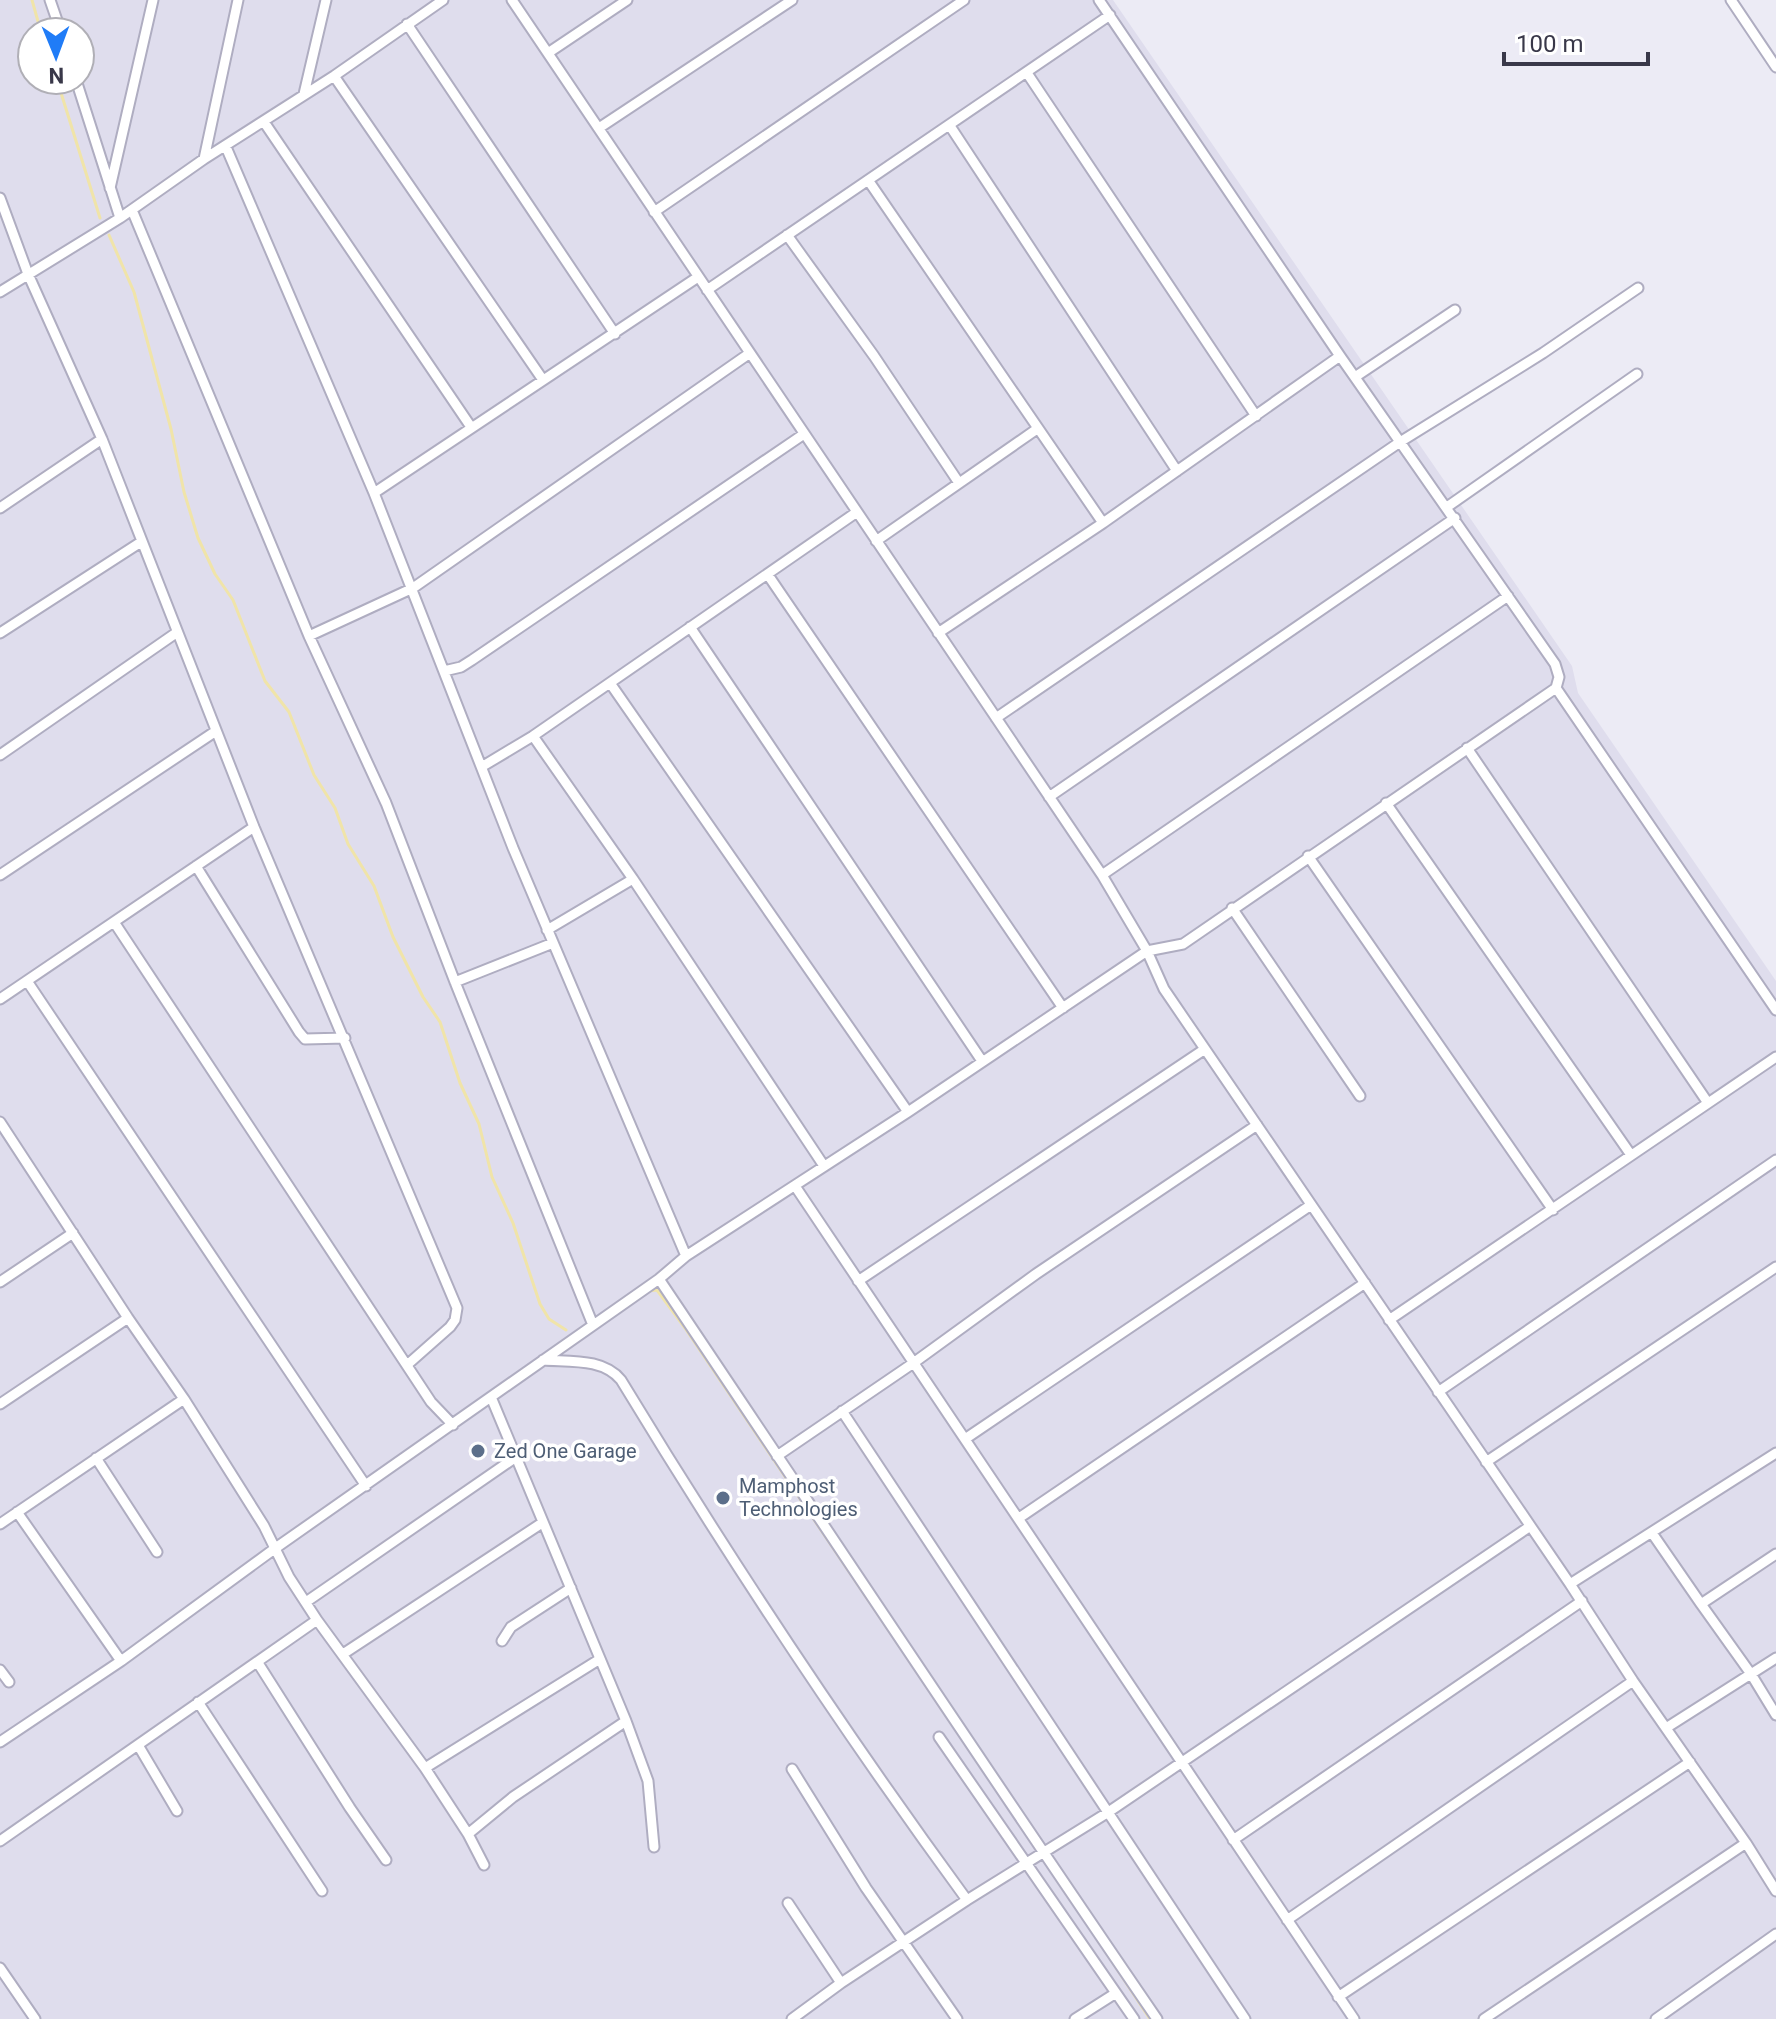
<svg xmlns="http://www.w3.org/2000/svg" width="1776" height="2019" viewBox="0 0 1776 2019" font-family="Roboto,sans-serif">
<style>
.residential{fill:#dfdded;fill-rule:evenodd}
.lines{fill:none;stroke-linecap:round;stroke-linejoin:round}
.stream{stroke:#f0e4a9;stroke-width:3}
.minor-casing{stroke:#afadc1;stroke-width:13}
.minor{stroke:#fff;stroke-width:9}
.service-dot{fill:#5c6f8a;stroke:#fff;stroke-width:3}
.labels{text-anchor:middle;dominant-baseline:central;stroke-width:7;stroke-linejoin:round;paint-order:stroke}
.service-label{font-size:20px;fill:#4e5e75;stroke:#fff;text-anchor:start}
</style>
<rect width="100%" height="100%" fill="#ecebf5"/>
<!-- residential -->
<path class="residential" d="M0,0H1113L1572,666L1578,693L1776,981V2019H0ZM32,32H80V80H32Z"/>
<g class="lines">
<!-- stream -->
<path class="stream" d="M32,0L41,32
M57,80L100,218
M109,235L134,292L171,429L184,492L198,538L215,574L233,600L265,681L289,712L314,775L335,808L348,844L374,886L393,937L423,997L440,1022L460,1083L479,1124L492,1177L513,1223L540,1304L549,1319L566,1330
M648,1291L657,1290L685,1328L978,1763
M1094,1934L1150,2019"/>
<!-- minor casing -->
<g class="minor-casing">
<path id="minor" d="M50,0L61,32
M512,0L1102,875L1147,951L1164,989L1570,1584L1633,1681L1746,1843L1776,1891
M1099,0L1340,356L1555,664L1559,677L1556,688L1776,1010
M1731,0L1776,67
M407,24L615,334
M548,53L627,0
M1027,73L1256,416
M334,76L543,380
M76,80L120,218
M304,94L326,0
M264,122L471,427
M950,126L1177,471
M599,128L792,0
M226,147L374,493L513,848L686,1256
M204,159L238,0
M868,180L1103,523
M110,188L153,0
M0,198L28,274L102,439L254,827L457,1308L455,1320L450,1327L407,1365
M132,210L309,636L386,803L455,982L593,1325
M654,212L964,0
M787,235L874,356L959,483
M707,290L1110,15
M0,292L120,218L204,159L334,76L443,0
M1355,377L1455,310
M374,493L698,277
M1447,507L1637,374
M0,508L102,439
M876,541L1037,429
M768,575L1063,1008
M690,627L982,1061
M0,633L141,542
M938,633L1103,523L1340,356
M309,636L413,588L750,353
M444,671L461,667L472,660L804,434
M610,683L908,1112
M996,718L1400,442L1543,353L1638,288
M533,736L633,879L824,1166
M1467,748L1708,1103
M0,755L176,633
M483,766L533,736L857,512
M1049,797L1455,518
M1386,803L1631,1155
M1308,856L1553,1210
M196,866L299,1032L305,1039L345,1038
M0,875L216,731
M1102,875L1508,596
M1232,908L1360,1096
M114,922L431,1402L453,1425
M547,930L633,879
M27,981L366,1486
M455,982L553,943
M0,999L254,827
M0,1122L128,1318L184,1399L264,1526L289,1577L317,1620L0,1841
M795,1186L1354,2019
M659,1279C825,1526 989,1774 1157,2019
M858,1281L1205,1049
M0,1282L73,1233
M1389,1320L1776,1057
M543,1360C570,1362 603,1358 621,1380C729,1558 844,1732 967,1900
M1438,1392L1776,1160
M491,1397L626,1721L648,1781L654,1847
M0,1404L128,1318
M842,1411L1245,2019
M965,1439L1311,1205
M777,1456L912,1364L1036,1274L1257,1125
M96,1458L157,1552
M1486,1462L1776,1267
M17,1512L121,1661
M1019,1518L1365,1283
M0,1524L184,1399
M1652,1533L1701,1604L1776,1554
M1570,1584L1776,1453
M306,1602L516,1457
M1701,1604L1751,1674L1776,1715
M317,1620L425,1768L468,1834L484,1865
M502,1641L511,1627L571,1588
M343,1654L542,1523
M258,1663L350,1808L386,1860
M0,1670L9,1682
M198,1702L322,1891
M1666,1728L1776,1658
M939,1737L1134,2019
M0,1742L121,1661L277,1547L659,1279L686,1256L908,1112L1147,951L1183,944L1556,688
M138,1745L177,1811
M425,1768L600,1659
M792,1769L866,1888L957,2019
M468,1834L513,1797L626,1721
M1233,1840L1582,1601
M788,1903L841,1983
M1287,1920L1633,1681
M0,1968L35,2019
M1338,1997L1690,1762
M792,2019L841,1983L967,1900L1107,1813L1529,1527
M1075,2019L1116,1993
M1484,2019L1746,1843
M1656,2019L1776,1934"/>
</g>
<!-- minor -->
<use href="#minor" class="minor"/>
</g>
<!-- markers -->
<g class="service-dot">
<circle cx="478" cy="1451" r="8"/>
<circle cx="723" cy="1498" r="8"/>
</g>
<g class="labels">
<!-- service labels -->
<g class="service-label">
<text x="494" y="1451">Zed One Garage</text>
<text x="739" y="1486">Mamphost<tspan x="739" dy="23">Technologies</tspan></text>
</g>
</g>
<!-- north arrow -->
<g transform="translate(56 56) rotate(179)"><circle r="38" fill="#ffffff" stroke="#b0afb6" stroke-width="2"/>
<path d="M0-6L14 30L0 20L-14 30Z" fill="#207cf7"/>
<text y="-12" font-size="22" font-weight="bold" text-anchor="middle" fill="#393849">N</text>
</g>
<!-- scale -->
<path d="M1504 52v12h144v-12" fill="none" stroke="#393849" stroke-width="4"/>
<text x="1516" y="52" font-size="24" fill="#393849" stroke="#ffffff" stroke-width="6" paint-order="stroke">100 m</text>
</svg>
